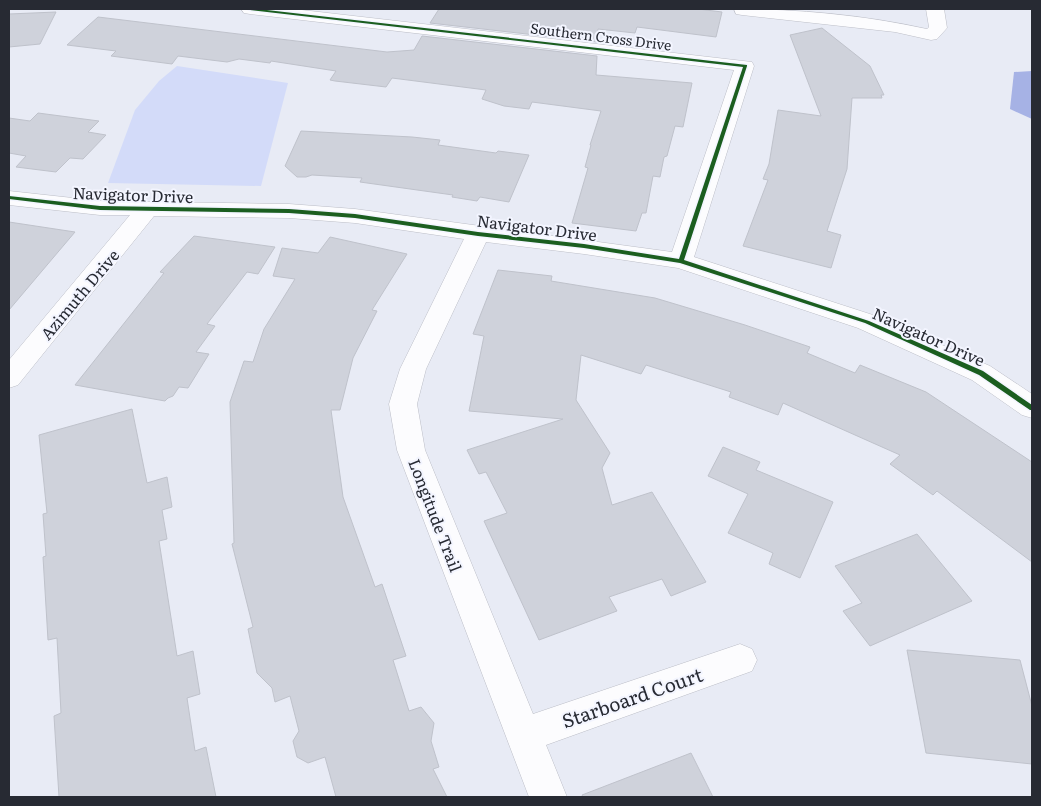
<svg xmlns="http://www.w3.org/2000/svg" width="1041" height="806" viewBox="0 0 1041 806" font-family="Literata,serif">
<style>
.green{fill:#d3dbf9}
.water{fill:#a6b2e5}
.building{fill:#cfd2db;stroke:#bfc2cb}
.lines{fill:none;stroke-linecap:round;stroke-linejoin:round}
.minor-casing{stroke:#bcbec7;stroke-width:1}
.minor{fill:#fcfcfe;fill-rule:evenodd}
.cycleway-casing{stroke:#f3f5ff;stroke-width:3}
.cycleway{fill:#1b5e20;fill-rule:evenodd}
.labels{text-anchor:middle;dominant-baseline:central;stroke-width:4;stroke-linejoin:round;paint-order:stroke}
.far-street-label{font-size:14px;fill:#272a33;stroke:#f3f5ff}
.street-label{font-size:16px;fill:#272a33;stroke:#f3f5ff}
.near-street-label{font-size:19px;fill:#272a33;stroke:#f3f5ff}
</style>
<rect width="100%" height="100%" fill="#e8ebf5"/>
<!-- green -->
<path class="green" d="M177,66L288,83L261,186L108,183L135,110L159,81Z"/>
<!-- water -->
<path class="water" d="M1032,71V119L1010,109L1014,72Z"/>
<!-- building -->
<path class="building" d="M439,9H698L722,12L716,37L637,27L635,33L598,29L597,42L430,23Z
M56,12L40,44L9,47V14Z
M98,17L387,52L414,50L422,36L597,56L596,75L692,83L683,127L675,126L667,156L664,157L660,177L653,176L646,213H642L636,231L572,223L588,168L585,167L591,145H590L601,111L532,102L529,109L504,106L482,99L486,90L392,78L386,87L335,81L330,80L336,71L271,61L270,63L239,59L227,62L178,56L172,64L111,56L116,51L67,45Z
M822,28L870,66L884,95H881L882,98H852L847,169L827,231L841,235L831,268L743,246L768,180L763,179L769,164L778,110L821,116L790,35Z
M38,113L99,121L88,132L106,135L83,159L70,158L56,172L16,167L26,156L9,153V118L30,121Z
M301,131L412,137L440,140L438,145L496,153L498,151L529,155L509,202L480,197L477,201L452,197L453,195L360,182L362,178L312,175L306,177H297L285,166Z
M9,222L75,232L9,310Z
M194,236L275,247L258,274L247,272L207,324L215,326L196,352L209,354L188,388L179,387L173,396L168,398L165,401L75,385L164,273L160,272Z
M330,237L407,254L372,310L377,311L353,358L340,410H331L343,497L375,587L382,584L406,656L393,660L409,711L421,707L434,723L431,741L439,767L433,769L447,797H336L325,757L308,763L297,757L293,741L299,731L290,696L275,702L272,688L257,673L248,629L253,627L232,544L234,543L230,402L244,361L253,362L264,329L295,279L273,276L282,248L318,253Z
M498,270L552,276L551,281L655,298L745,325L810,347L807,353L855,373L860,365L926,392L1032,462V562L937,491L933,495L890,464L900,455L783,403L778,415L729,397L731,392L646,365L641,374L581,355L576,400L610,453L602,468L612,505L652,492L706,582L671,596L662,579L609,597L617,611L539,640L484,521L507,513L486,472L479,474L467,450L563,419L469,411L484,336L473,334Z
M132,409L147,483L167,477L172,507L162,510L167,539L159,541L177,656L193,651L200,694L187,698L195,751L206,747L216,797H59L54,716L61,713L59,675L57,638L48,640L43,557L46,556L43,514L47,513L39,435Z
M723,447L760,462L756,470L833,502L800,578L769,564L773,553L728,533L748,494L708,476Z
M917,534L972,601L870,646L843,611L862,603L835,566Z
M907,650L1020,660L1032,706V764L926,753Z
M691,753L713,797H583L582,795Z"/>
<g class="lines">
<!-- minor casing -->
<g class="minor-casing">
<path id="minor" d="M241,9H293L752,62L754,66L694,257L876,316L990,366L1032,394V418L1022,415L972,380L858,328L678,268L584,254L486,242L426,369L417,404L425,450L533,714L740,644L752,649L757,660L752,671L546,745L567,797H529L397,450L389,404L400,369L464,239L355,223L289,218L154,216L18,385L9,388V360L130,215H100L9,205V191L100,201L289,204L355,209L672,252L734,70L250,14L244,13Z
M734,9C798,9 864,15 927,29L929,27L926,9H944L947,28L937,39L931,40L895,32L742,15L736,14Z"/>
</g>
<!-- minor -->
<use href="#minor" class="minor"/>
<!-- cycleway casing -->
<g class="cycleway-casing">
<path id="cycleway" d="M248,9H258L747,65V66L684,260L869,321L983,371L1032,405V410H1030L979,375L865,323L680,263L584,248L478,236L355,218L289,213L100,210L9,199V196L100,206L289,209L355,214L478,232L584,244L679,259L743,67L250,10Z"/>
</g>
<!-- cycleway -->
<use href="#cycleway" class="cycleway"/>
</g>
<g class="labels">
<!-- far-street labels -->
<g class="far-street-label">
<text transform="translate(601 36) rotate(7)">Southern Cross Drive</text>
</g>
<!-- street labels -->
<g class="street-label">
<text transform="translate(133 194) rotate(2)">Navigator Drive</text>
<text transform="translate(537 227) rotate(7)">Navigator Drive</text>
<text transform="translate(79 294) rotate(-50)">Azimuth Drive</text>
<text transform="translate(929 336) rotate(24)">Navigator Drive</text>
<text transform="translate(436 515) rotate(69)">Longitude Trail</text>
</g>
<!-- near-street labels -->
<g class="near-street-label">
<text transform="translate(632 697) rotate(-19)">Starboard Court</text>
</g>
</g>
<!-- border -->
<rect width="1041" height="806" fill="none" stroke="#272a33" stroke-width="20"/>
</svg>
